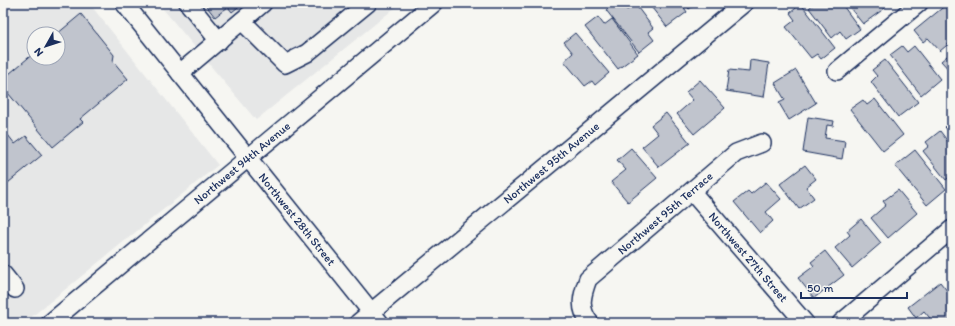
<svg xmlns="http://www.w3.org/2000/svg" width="955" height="326" viewBox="0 0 955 326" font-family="Itim,sans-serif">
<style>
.built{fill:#e6e7e7;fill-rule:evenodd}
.building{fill:#c0c4cd;stroke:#1b2f5e}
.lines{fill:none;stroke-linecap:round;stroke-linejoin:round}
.minor-casing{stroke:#1b2f5e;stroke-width:20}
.minor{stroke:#f6f6f2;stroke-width:17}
.labels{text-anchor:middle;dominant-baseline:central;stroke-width:3;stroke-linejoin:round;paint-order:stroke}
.street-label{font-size:12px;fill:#1b2f5e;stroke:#f6f6f2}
</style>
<rect width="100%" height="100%" fill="#f6f6f2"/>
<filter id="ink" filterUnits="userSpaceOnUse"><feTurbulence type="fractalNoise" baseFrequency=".025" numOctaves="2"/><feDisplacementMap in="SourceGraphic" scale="8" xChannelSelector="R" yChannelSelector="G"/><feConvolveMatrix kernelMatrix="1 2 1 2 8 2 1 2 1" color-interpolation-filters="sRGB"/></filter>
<g filter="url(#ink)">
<!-- built -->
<path class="built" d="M3,3H89L218,165L24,323H3ZM34,34H58V58H34Z
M158,3H401L256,120Z"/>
<!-- building -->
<path class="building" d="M204,3H243L232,12L228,7L215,17Z
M615,3H622L627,10L635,4L653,28L648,32L654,40L639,52L606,10Z
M648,3H681L687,12L667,27Z
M684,3H697L689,9Z
M815,3H841L860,29L846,39L840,31L832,38L809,8Z
M846,3H881L885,8L863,24Z
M801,4L835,48L821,59L817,54L811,58L786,27L795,20L790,13Z
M947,4L952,10V41L940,51L928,38L923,42L914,31Z
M81,14L114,55L113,61L128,79L80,119L83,122L53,147L3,87V79L34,53V58H58V34H57Z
M598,17L604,25L612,19L638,54L618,69L585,27Z
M575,33L609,73L595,85L592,81L585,86L564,61L573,53L564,42Z
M902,46L907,52L914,46L940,79L921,95L890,55Z
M952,52V73L941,61Z
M750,60L769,63L764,97L726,91L729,70L749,72Z
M885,60L918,102L898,117L871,82L877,76L872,70Z
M796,70L816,103L789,120L779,103L785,100L775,83Z
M700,80L725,108L694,134L677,114L693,100L686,92Z
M875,99L903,135L883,151L850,109L863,100L867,105Z
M666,113L690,143L659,167L642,147L658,134L651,125Z
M808,117L834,121L833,126L827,125L825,138L845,141L842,159L803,152Z
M952,122V135L945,127Z
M940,131L952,147V175L946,180L923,151L929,146L926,142Z
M8,135L15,144L26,136L42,155L3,187V139Z
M631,148L657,178L628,202L611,182L626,170L617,160Z
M915,150L946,189L927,205L895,166Z
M805,165L816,179L806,187L814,198L799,209L780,184Z
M766,182L781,199L766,212L773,221L760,233L734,202L748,191L751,194Z
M898,190L917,213L888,238L871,218L886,205L883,201Z
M861,219L881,243L852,268L835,248L850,235L847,231Z
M825,251L844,275L814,298L798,278L814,266L811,262Z
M940,282L952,297V321L949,323H934L924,311L916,318L908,307Z"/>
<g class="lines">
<!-- minor casing -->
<g class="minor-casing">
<g id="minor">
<path id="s1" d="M124,3L380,323"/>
<path d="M188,3L219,41"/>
<path d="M242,21L285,64L307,53L368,3"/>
<path d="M837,71L919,3"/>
<path d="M180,73L263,3"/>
<path id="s2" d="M692,192L805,323"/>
<path d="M3,274L15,289"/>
<path id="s3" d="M50,323L434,3"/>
<path id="s4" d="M358,323L744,3"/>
<path id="s5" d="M590,323C578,308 582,295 588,279L736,153L762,143"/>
<path d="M841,323L952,229"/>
</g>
</g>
<!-- minor -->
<use href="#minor" class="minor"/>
</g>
</g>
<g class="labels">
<!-- street labels -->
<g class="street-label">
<text stroke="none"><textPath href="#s3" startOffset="250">Northwest 94th Avenue</textPath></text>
<text stroke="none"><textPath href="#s4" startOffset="251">Northwest 95th Avenue</textPath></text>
<text stroke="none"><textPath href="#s5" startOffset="148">Northwest 95th Terrace</textPath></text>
<text stroke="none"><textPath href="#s1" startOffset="277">Northwest 28th Street</textPath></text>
<text stroke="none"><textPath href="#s2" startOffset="86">Northwest 27th Street</textPath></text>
</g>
</g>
<!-- margin -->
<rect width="955" height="326" fill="none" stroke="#f6f6f2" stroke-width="16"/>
<rect x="8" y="8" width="939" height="310" fill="none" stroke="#1b2f5e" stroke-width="1.5" filter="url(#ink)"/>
<!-- north arrow -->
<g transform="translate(46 46) rotate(231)"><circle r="19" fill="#f6f6f2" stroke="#9ea6b7"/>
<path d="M0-3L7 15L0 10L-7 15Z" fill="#1b2f5e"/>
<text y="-6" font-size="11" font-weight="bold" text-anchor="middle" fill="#1b2f5e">N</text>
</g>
<!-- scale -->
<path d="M801 292v6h106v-6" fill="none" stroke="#1b2f5e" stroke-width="2"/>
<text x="807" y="292" font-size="12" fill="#1b2f5e" stroke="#f6f6f2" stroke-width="3" paint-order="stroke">50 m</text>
</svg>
